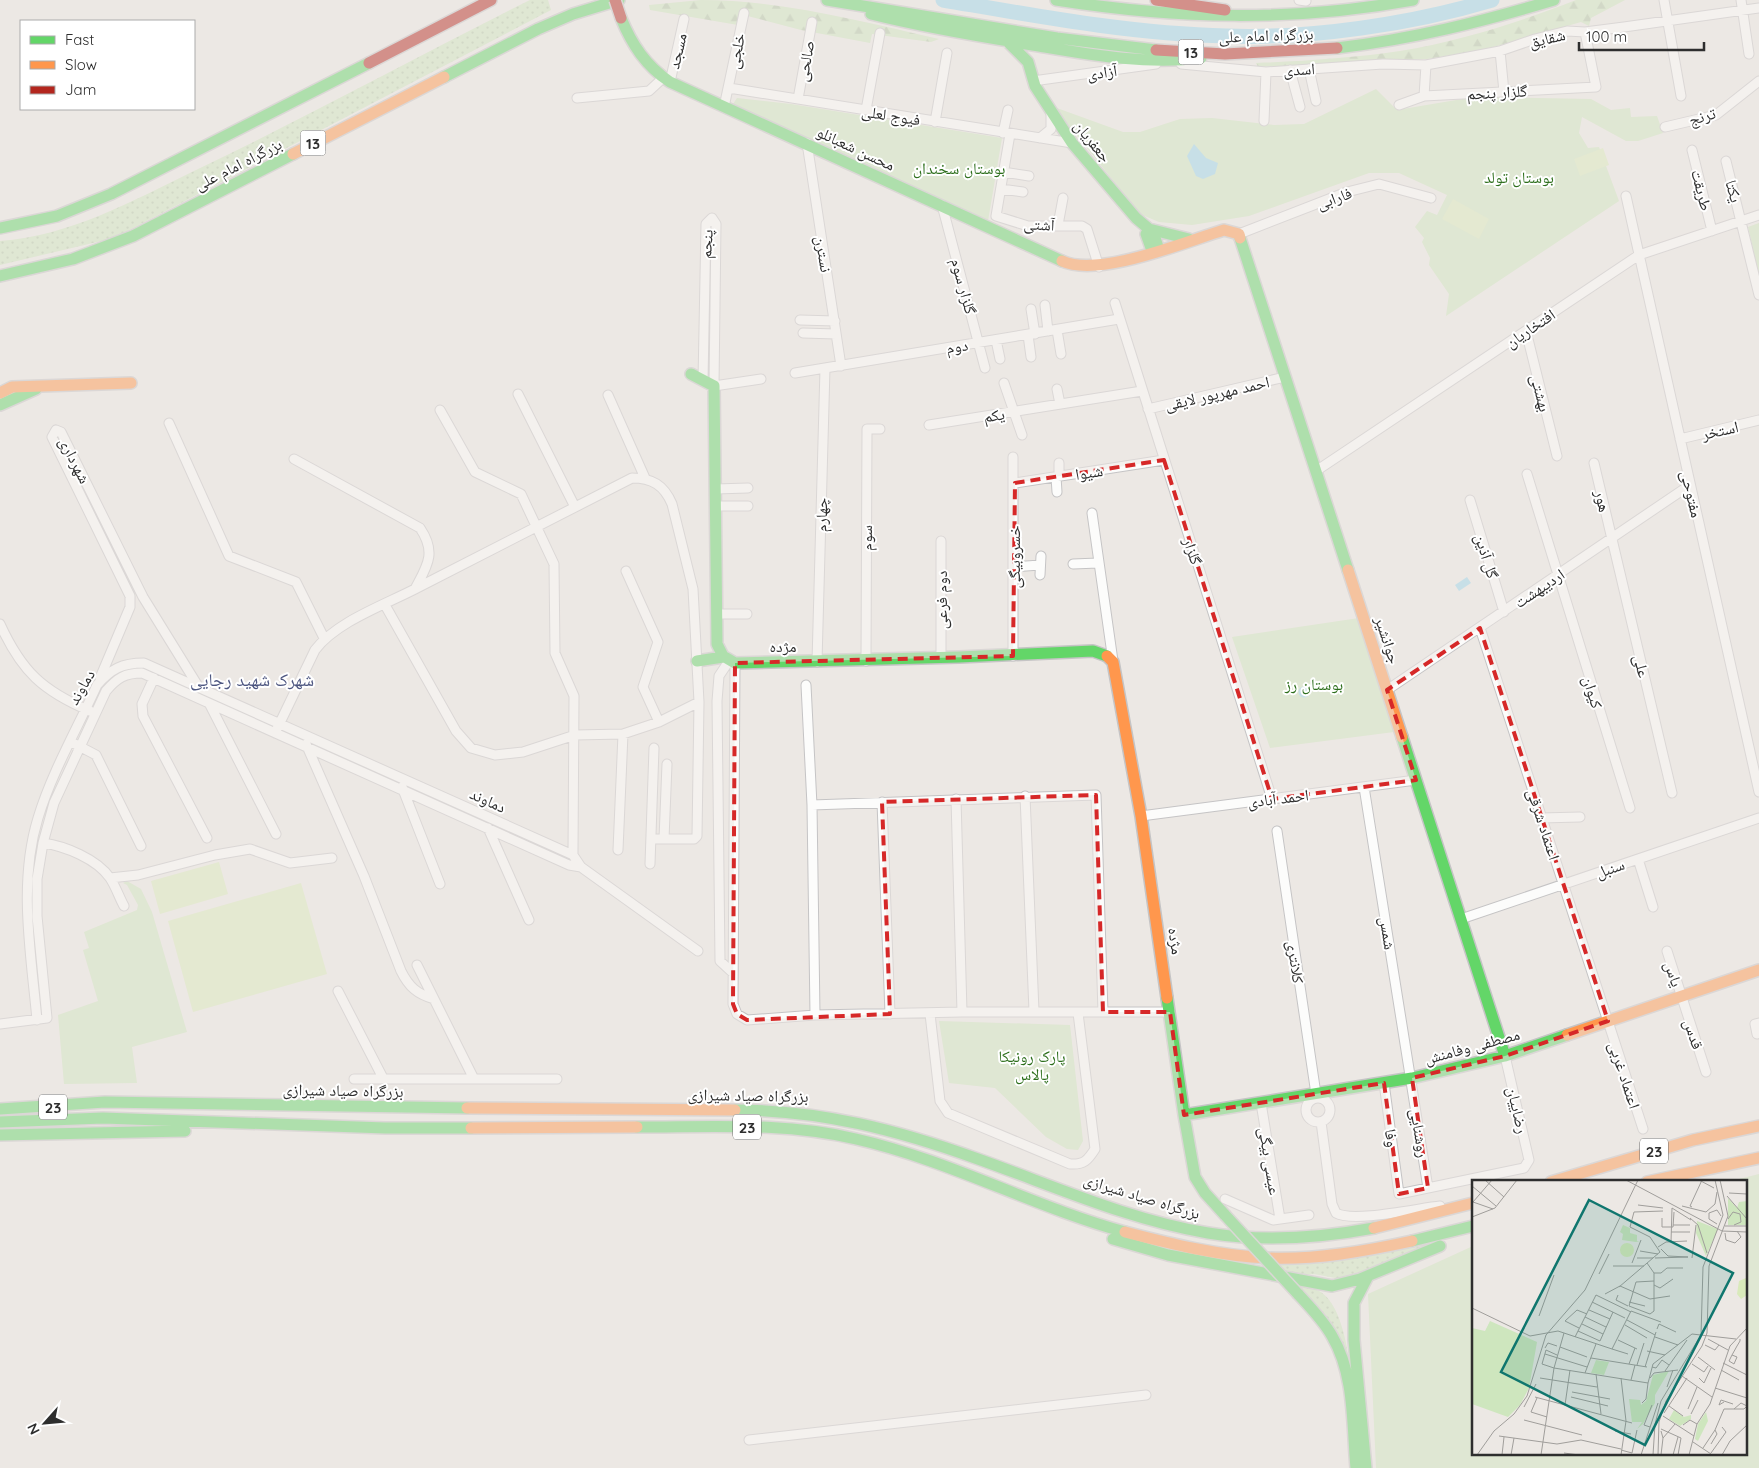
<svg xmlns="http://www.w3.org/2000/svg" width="1759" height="1468" viewBox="0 0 1759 1468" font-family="Quicksand,'Noto Naskh Arabic',sans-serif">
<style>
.grass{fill:url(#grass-dots)}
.forest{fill:url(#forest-firs)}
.park{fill:#cee6be}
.pitch{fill:#d9eabb}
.water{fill:#99d6ec}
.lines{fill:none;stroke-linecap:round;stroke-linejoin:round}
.river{stroke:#99d6ec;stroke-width:15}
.street-casing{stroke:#c5c4c5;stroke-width:11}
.fast-casing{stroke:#c5c4c5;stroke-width:14}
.slow-casing{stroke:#c5c4c5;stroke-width:14}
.jam-casing{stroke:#c5c4c5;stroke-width:14}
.street{stroke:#fcfcfb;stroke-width:9}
.fast{stroke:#63d668;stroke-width:11}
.slow{stroke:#ff974d;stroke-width:11}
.jam{stroke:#b3261e;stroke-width:11}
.fast-bridge-casing{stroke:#c5c4c5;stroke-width:14;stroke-linecap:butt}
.jam-bridge-casing{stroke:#c5c4c5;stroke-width:14;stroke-linecap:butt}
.fast-bridge{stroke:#63d668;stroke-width:11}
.jam-bridge{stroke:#b3261e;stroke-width:11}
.marked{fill:none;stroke:#d62828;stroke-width:4;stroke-dasharray:10 6;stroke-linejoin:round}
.labels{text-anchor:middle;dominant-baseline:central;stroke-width:4;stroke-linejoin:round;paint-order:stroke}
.shield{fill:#fff;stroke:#6d6d6d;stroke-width:1}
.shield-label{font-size:15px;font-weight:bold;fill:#2e2e2e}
.street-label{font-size:16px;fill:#2e2e2e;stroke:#fff}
.park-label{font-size:16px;fill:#2c6e1b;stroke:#fff}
.neighbourhood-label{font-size:18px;fill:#4d5680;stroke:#fff}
.inset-road{fill:none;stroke:#a09e9b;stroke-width:1}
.view{fill:#0f766e;fill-opacity:0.15;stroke:#0f766e;stroke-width:2.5}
.inset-edge{fill:none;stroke:#2e2e2e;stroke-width:2.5}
</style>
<defs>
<pattern id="grass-dots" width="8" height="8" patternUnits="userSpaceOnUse" patternTransform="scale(1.25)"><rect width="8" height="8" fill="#cee6be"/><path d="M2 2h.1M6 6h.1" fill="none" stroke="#b1c6a4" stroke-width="1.8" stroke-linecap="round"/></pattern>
<pattern id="forest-firs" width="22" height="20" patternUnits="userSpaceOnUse" patternTransform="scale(1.25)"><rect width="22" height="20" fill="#cee6be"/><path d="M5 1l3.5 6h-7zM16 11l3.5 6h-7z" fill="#b1c6a4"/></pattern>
</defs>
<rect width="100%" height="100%" fill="#ece8e4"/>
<!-- grass -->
<path class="grass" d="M530,0H548L551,10L114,238L0,265V241C70,236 132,201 194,171C307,117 418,56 530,0Z
M1443,1241L1352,1281L1314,1274L1288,1276L1276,1263Z
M1296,1284C1303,1286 1312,1287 1319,1291C1340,1302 1347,1345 1350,1366C1337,1324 1326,1314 1296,1284Z"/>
<!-- forest -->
<path class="forest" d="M701,0C782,0 860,21 939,39L931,42L872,34L870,43L801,30L740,14L738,25L650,10L649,5Z
M1576,0H1625L1591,18L1589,26L1581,22L1483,50L1427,59L1258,67L1256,63C1304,61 1353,58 1400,51C1461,41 1520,22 1576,0Z"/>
<!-- park -->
<path class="park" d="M1376,89L1397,110L1474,97L1591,99L1611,110L1630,108L1631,117L1657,116L1663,133L1638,141H1626L1582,117L1579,133L1588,148L1599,147L1619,201L1446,316L1449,294L1429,265L1430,258L1422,242L1424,238L1415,227L1427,211L1437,215L1447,195L1399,173H1369L1249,216L1192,225L1159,222L1140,214L1054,107L1123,132H1140L1180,119L1212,118L1274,125L1304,124Z
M737,98L791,104L1002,138L988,221L733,104Z
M1759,223V275L1748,227Z
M1359,618L1394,732L1270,748L1232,637Z
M127,881L141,889L152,912L187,1032L132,1047L137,1083L64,1084L58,1015L98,1001L83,950L89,948L84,932L137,910L138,905L127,885L123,883Z
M939,1021L1070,1025L1083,1141L1078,1150L1067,1149L1046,1137L995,1088L949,1083Z
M1759,1174V1468H1376L1368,1294L1473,1246V1454H1745V1182H1727Z"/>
<!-- pitch -->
<path class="pitch" d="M1603,148L1609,165L1580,176L1574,159Z
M1453,199L1489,219L1479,239L1442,219Z
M219,862L228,894L160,914L151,881Z
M301,883L327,974L193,1012L168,921Z"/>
<!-- water -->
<path class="water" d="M1194,144L1206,158L1218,163L1215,174L1203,179L1196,176L1187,156Z
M1467,577L1471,583L1459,591L1455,585Z
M1298.5 692a5.5 5.5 0 1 1 11 0a5.5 5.5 0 1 1-11 0Z"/>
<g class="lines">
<!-- river -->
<path class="river" d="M943,0C1037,16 1132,34 1227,36C1311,39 1412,24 1492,0"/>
<!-- street casing -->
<g class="street-casing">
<path id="street" d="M1299,0L1306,1
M1664,0L1681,96
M1741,0L1749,54
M1500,51L1504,92
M1181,64L1266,72L1383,64L1426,65L1500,51L1535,39L1567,31L1585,32L1624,27L1759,8
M1309,69L1316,101
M1290,70L1300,107
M1033,81L1156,64
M670,82L684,19
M729,88L1072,143
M1424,96L1426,65
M577,98L649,91L663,78
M798,99L812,22
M1399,105L1424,96L1596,87L1585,32
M724,107L744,13
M866,110L880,33
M1264,121L1266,72
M935,122L947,53
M1665,127L1716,115L1759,81
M1003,133L1008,110
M1010,134L996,216L1028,226H1082L1087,229L1099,267
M1040,138L1051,129V114
M807,143L841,366
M1692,150L1712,231
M1726,161L1759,295
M1003,172L1029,176
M1001,189L1023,192
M1626,196L1759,792
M942,205L985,368
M1058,225L1063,198
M1239,234L1347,192L1379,184L1431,198
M1115,303L1272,799
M1045,305L1048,331
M1031,309L1035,334
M800,320L835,321
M1057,330L1061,354
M1526,331L1557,456
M803,333L836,334
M1028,335L1031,357
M996,340L1000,359
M795,373L1119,319
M703,381L706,224L712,218L716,224L714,386L761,379
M1004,383L1022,435
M1057,389L1060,404
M518,394L575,507
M608,395L645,478
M1148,409L1285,377
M440,410L475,472L521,494L554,564L555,653L574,696L573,855
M169,423L229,556L296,582L324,638
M929,425L1142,391
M1680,439L1759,420
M1013,457V656
M294,459L420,528C437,553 427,566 415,589
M1059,463V476
M1594,463L1672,793
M1316,471L1639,255L1759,215
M1527,474L1630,808
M1056,477L1057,492
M1015,483L1164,460
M715,489L748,488
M1470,500L1504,612
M715,506H748
M1092,513L1113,661
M1073,564L1098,563
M1014,567L1040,565
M626,571L658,642L643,687L659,722
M1040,575L1041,556
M717,614H747
M0,624C22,672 43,691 90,711
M1480,628L1643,1129
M941,658V541
M729,661L719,676L717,701L720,961L733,973
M866,661L867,429H880
M817,662L825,368
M735,663L733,1004L737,1014L747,1020L815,1015L962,1012H1170
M100,678L130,607V596L52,437L56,430L61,432L143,597L198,686
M154,678L142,704L143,716L207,838
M806,685L812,805L815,1015
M1387,690L1690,485
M209,703L276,834
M275,733L315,650C336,622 384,605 415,589C487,552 559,515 632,478C652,478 664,485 672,504L693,589L699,702L659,722L623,734L575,735L523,752L495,755L471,748L456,731L385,605
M75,744L96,755L141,846
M306,744L364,876L401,971C409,987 417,994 434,999
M402,787L440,884
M1364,787L1428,1188
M1025,796L1034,1011
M956,799L962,1012
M882,802L890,1014
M812,805L1096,795L1103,1012
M1141,816L1416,780
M1541,818L1580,817
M488,828L529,920
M1277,831L1316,1094
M651,839H694L697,836L699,702
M664,839L667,764
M43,843C65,846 97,859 110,878C116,887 119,897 124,906
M618,850L623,734
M1638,859L1653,907
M650,864L654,748
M110,878L138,875L215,855L250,849L290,863L332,858
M1461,919L1759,818
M1667,951L1706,1072
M417,965L473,1077
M338,991L383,1078
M930,1014L940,1101L948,1113L1070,1164C1084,1165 1088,1160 1095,1149L1078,1013
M37,1020C31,953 18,883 38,818C52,772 77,729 97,685C111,669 122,663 144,663L573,855L581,867L698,951
M0,1024L47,1018L37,916V879L43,843L54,803L106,691C117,678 125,673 142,673L569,865L581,867
M1757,1034L1755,1024L1759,1023
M354,1079H557
M1384,1083L1399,1194L1524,1168L1529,1160L1505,1056
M1306 1110a12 12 0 1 1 24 0a12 12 0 1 1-24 0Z
M1261,1103L1280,1219
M1321,1122L1332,1204L1336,1213C1353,1223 1419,1208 1440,1206
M1225,1199L1273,1220L1309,1215
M749,1440L1146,1395"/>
</g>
<!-- fast casing -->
<g class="fast-casing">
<path id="fast" d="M827,0L1057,38L1156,50
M1056,0C1178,19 1291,22 1413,0
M871,14C927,28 982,37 1039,46C1092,55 1147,65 1201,58
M621,18C632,45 646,66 670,82L1062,261
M1009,43L1028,62L1035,86L1072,143L1136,218L1149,229L1189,239
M1337,48C1413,39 1481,22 1554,0
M444,77L538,29L573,14L619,0
M0,228L57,216L111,194L369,63
M1149,229L1153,232L1158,247L1155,251L1151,248L1146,234Z
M1240,238L1348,570
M0,276L73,259L133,236L293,154
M691,374L714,386L717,644L723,656L735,663L959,657L1093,651L1107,656
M0,405L36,389
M697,661L723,657
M1402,737L1505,1056
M1167,998L1184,1115L1412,1078L1505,1056L1567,1035
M0,1109L105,1102L467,1108
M735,1110C821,1110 898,1130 978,1159C1054,1186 1129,1220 1208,1233C1262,1242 1320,1238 1374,1228
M1184,1115L1195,1177L1205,1193L1225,1215
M0,1122L103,1118L385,1128H471
M637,1127C710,1127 785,1122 856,1139C949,1160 1034,1207 1125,1232
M0,1135L185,1131
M1113,1239L1168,1255L1332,1286L1360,1279L1440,1246
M1412,1241L1473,1226
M1298,1294C1310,1307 1323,1320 1332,1336C1355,1375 1352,1425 1356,1468
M1366,1468L1354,1340V1303L1367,1278"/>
</g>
<!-- slow casing -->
<g class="slow-casing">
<path id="slow" d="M293,154L444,77
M1062,261C1099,278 1184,242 1224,230L1239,234L1240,238
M0,393L12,387L131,383
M1348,570L1402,737
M1107,656L1113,662L1141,816L1167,998
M1567,1035L1759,970
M467,1108L735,1110
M471,1128L637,1127
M1551,1182L1693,1140L1759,1126
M1647,1182L1759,1158
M1374,1228L1473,1203
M1125,1232C1171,1244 1220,1256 1268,1258C1316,1260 1366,1251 1412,1241"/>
</g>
<!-- jam casing -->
<g class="jam-casing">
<path id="jam" d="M1156,0L1225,10
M1156,50L1225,54L1337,48
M369,63L491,0"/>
</g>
<!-- street -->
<use href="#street" class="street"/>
<!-- fast -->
<use href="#fast" class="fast"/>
<!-- slow -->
<use href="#slow" class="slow"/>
<!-- jam -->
<use href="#jam" class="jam"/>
<!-- fast-bridge casing -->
<g class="fast-bridge-casing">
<path id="fast-bridge" d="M1225,1215L1298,1294"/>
</g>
<!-- jam-bridge casing -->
<g class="jam-bridge-casing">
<path id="jam-bridge" d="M615,0L621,18"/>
</g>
<!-- fast-bridge -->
<use href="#fast-bridge" class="fast-bridge"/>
<!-- jam-bridge -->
<use href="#jam-bridge" class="jam-bridge"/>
</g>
<!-- marked area -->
<path d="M0 0H1759V1468H0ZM1164,460L1272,799L1416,780L1387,690L1480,628L1608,1021L1505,1056L1412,1078L1428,1188L1399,1194L1384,1083L1184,1115L1170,1012H1103L1096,795L882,802L890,1014L747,1020L737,1014L733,1004L735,663L1013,656L1015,483Z" fill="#ece8e4" fill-opacity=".55" fill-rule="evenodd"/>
<path class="marked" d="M1164,460L1272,799L1416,780L1387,690L1480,628L1608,1021L1505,1056L1412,1078L1428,1188L1399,1194L1384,1083L1184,1115L1170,1012H1103L1096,795L882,802L890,1014L747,1020L737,1014L733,1004L735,663L1013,656L1015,483Z"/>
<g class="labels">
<!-- shield labels -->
<g class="shield">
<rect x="1178.5" y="39.5" width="25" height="25" rx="4"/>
<rect x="300.5" y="130.5" width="25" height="25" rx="4"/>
<rect x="39" y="1094.5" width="28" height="25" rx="4"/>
<rect x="733" y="1114.5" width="28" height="25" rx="4"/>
<rect x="1640" y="1138.5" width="28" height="25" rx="4"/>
</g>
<g class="shield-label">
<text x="1191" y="52">13</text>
<text x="313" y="143">13</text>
<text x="53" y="1107">23</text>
<text x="747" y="1127">23</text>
<text x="1654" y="1151">23</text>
</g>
<!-- street labels -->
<g class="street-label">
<text transform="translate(1266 35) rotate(-2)">بزرگراه امام علی</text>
<text transform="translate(1547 38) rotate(-13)">شقایق</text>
<text transform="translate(677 51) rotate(-77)">مسجد</text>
<text transform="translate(736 51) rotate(-79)">خلجی</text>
<text transform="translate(805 61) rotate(-80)">صالحی</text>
<text transform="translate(1299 69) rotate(-4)">اسدی</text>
<text transform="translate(1102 72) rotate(-8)">آزادی</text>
<text transform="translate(1497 92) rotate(-3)">گلزار پنجم</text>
<text transform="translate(891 115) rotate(9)">فیوج لعلی</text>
<text transform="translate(1702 116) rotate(-17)">ترنج</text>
<text transform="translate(1093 141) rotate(51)">جعفریان</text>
<text transform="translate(856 148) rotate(25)">محسن شعبانلو</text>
<text transform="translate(238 164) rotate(-27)">بزرگراه امام علی</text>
<text transform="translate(1702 190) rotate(76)">طریقت</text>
<text transform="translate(1734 191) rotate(75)">یکتا</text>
<text transform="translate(1334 198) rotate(-20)">فارابی</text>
<text transform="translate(1039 224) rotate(3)">آشتی</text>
<text transform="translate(706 244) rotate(-86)">پنجم</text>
<text transform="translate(824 254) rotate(81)">نسترن</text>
<text transform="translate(964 286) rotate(75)">گلزار سوم</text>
<text transform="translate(1530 328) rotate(-34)">افتخاریان</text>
<text transform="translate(957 346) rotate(-9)">دوم</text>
<text transform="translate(1217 393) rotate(-13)">احمد مهرپور لایقی</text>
<text transform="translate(1541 393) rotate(76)">بهشتی</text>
<text transform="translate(994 415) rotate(-9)">یکم</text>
<text transform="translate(1720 430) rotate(-13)">استخر</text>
<text transform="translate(75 460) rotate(63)">شهرداری</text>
<text transform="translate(1089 472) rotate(-9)">شیوا</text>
<text transform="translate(1692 494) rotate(77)">مفتوحی</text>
<text transform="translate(1603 501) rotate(77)">هور</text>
<text transform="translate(821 515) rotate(-89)">چهارم</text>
<text transform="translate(866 538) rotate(-90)">سوم</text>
<text transform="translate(1193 551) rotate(72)">گلزار</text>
<text transform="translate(1487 556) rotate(73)">گل آذین</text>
<text transform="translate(1014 557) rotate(-90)">خسروبیگی</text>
<text transform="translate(1539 588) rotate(-34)">اردیبهشت</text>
<text transform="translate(941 600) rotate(-90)">دوم فرعی</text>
<text transform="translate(1388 640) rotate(72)">جوانشیر</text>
<text x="783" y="646">مژده</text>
<text transform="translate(1642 666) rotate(77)">علی</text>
<text transform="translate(81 687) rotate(-60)">دماوند</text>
<text transform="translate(1593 692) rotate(73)">کیوان</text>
<text transform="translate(1278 798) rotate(-7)">احمد آبادی</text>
<text transform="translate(488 800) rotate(24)">دماوند</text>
<text transform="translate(1544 824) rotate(72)">اعتماد شرقی</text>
<text transform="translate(1610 868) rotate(-19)">سنبل</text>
<text transform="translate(1388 933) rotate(81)">شمس</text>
<text transform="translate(1176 941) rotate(82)">مژده</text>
<text transform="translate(1296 962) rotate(82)">کلانتری</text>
<text transform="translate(1674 974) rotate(72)">یاس</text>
<text transform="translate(1694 1034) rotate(72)">قدس</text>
<text transform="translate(1472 1046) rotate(-15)">مصطفی وفامنش</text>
<text transform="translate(1625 1075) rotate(72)">اعتماد غربی</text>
<text transform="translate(343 1090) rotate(1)">بزرگراه صیاد شیرازی</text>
<text transform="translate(748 1095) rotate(1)">بزرگراه صیاد شیرازی</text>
<text transform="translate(1518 1110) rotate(77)">رضاییان</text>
<text transform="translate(1420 1133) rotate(81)">روشنایی</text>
<text transform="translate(1392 1138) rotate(82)">وفا</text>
<text transform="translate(1270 1161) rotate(81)">عیسی بیگی</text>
<text transform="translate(1142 1196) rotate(17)">بزرگراه صیاد شیرازی</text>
</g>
<!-- park labels -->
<g class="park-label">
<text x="959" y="168">بوستان سخندان</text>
<text x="1519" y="177">بوستان تولد</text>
<text x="1314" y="684">بوستان رز</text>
<text x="1032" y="1056">پارک رونیکا<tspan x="1032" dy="18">پالاس</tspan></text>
</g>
<!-- neighbourhood labels -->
<g class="neighbourhood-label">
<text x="252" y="679">شهرک شهید رجایی</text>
</g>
</g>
<!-- overview -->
<g transform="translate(1472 1180)">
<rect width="275" height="275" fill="#ece8e4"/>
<path d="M256,18L265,28L267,22L275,21V45H256ZM225,41L246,49L234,76L224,53Z" fill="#cee6be"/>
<path d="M234,232L236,241L226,261L223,259L226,244Z" fill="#cee6be"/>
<path d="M151,45L158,48V53L165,55V61H168L164,62L150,60L151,54L148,52ZM18,141L65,162L57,208L48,225L36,237L0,224V148L13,151ZM124,180L137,182L132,195L119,193ZM197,191L183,215V223L171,244L165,249L170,242H160L157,219L168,220L169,225L174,221L181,195ZM202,230L212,237L219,235V239L208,246L197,239Z" fill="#cee6be"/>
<path d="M148 70a7 7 0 1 1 14 0a7 7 0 1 1-14 0ZM274,98L275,115L269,119L265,114L267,101Z" fill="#d9eabb"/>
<path class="inset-road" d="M13,0L32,17M154,0L250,51L275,52M227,0L242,8M0,6L24,26M257,13L275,14M255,16L275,39M1,22L20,0M1,22L21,29M166,25L191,28M210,26L234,32L243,24L245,12M220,27L218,26L230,0M200,28L219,40M0,37L23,28L45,0M190,38V47H199M218,38L226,45L235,73M256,39L261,32L268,34L269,42L262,45M245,44L237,39V33L245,30L249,36M201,45H218M253,46H275M199,47H201L202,32M199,52H218M253,53L254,60L263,63L269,57L265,51M199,62L200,28M186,67L194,62L215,61M168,71L186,74M165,78H181M183,78L216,77L196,76L189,69M220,78L224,45M160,83L169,60M175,83L182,93V131L178,134L157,126L164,102L182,101M141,86H172M182,93H189L195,88H211M127,94L137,74M182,105L188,108L201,99M148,106L178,119L198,116M147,107L188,72L178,57L158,47L162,32L191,31M133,114L148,106M146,115L144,120L156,126M120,122L153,138M157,122L173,126M0,128L58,156L86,151L140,169L159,131L189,142M117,130L138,139M67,136L82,95M113,137L134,147M155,140L183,155M110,144L131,154M153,145L175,158M107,148L93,141L105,130L115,134M185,149L187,144L204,152M106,151L128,161L141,132M103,157L124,115L159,132M183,157L206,165M236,159L256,170M146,160L165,169M233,165L243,170L247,165M88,167L115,177M73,168L76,163L85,166M140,169L156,174M175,171L193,175M73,174L115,187M260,175L265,177L262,184L257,181L260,175L265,166L268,161V159M226,177L243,190M119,178L175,187M251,183L275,195M157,184L163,168M220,184L232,192L236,186M165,185L172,163M173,187L184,152M180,187L184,188L190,180L197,185M82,188L70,184L74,170L85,175M82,188L176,203L181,184L220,154L264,159M249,190L267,200M193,191L215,160M113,193L124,164M124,194L129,234M210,196L240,217M68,198L125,207M178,198L182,193L206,190M227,198L232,203L239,188M159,200L163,185M195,207L201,190M243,208L275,218M100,212L138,219M63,217L160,243M99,217L136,226M65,218L59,232L75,237M252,222L247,225L249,220L261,224M170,223L174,219L176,203M93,225L98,190M197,226L211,236M52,227L64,204M216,229L225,207M262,229L269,223L275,226M192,233L215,198M219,234L226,220M191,236L222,256M52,240L110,255M211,245L218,240L225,244M178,247L172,245L180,225M189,249L209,258L206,275M143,251L159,254M189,251L191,258L189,275M27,256L85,264L109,260L149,269M191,258L203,244M221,262L239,274M239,264L245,254L243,250M231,268L243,250L252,229H272L275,226M149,270L160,273L165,250M92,273L107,275M239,273L254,252L250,247M5,275L22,251L42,234L55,216L74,155L113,110L166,0M30,275L32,257M39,275L42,258M69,275L82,188L92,153M149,275L154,241L149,198M169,275L186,223M181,275L183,244L189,221L229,155L231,87L251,35L243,0M186,275L187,242L194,221L230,166L235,153L237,86L256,36L248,0M201,275L206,257M217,275L225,244L238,224L258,166L275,148M250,275L258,261L275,245"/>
<path class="view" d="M117,20L261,93L173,265L29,192Z"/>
<rect width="275" height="275" class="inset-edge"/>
</g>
<!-- legend -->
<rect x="20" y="20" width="175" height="90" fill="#ffffff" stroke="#ababab"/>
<rect x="30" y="36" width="25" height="8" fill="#63d668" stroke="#ababab"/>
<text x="65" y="45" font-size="15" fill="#2e2e2e">Fast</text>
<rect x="30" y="61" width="25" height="8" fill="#ff974d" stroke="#ababab"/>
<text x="65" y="70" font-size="15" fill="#2e2e2e">Slow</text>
<rect x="30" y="86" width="25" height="8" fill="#b3261e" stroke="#ababab"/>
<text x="65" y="95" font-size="15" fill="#2e2e2e">Jam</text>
<!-- north arrow -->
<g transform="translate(45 1423) rotate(243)" stroke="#ffffff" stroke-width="4" paint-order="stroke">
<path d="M0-4L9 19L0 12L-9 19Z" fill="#2e2e2e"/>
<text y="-8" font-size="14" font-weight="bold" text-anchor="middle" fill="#2e2e2e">N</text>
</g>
<!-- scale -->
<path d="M1579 42v8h125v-8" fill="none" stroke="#2e2e2e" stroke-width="2.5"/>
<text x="1586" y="42" font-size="15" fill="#2e2e2e" stroke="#ffffff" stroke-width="4" paint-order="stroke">100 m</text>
</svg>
